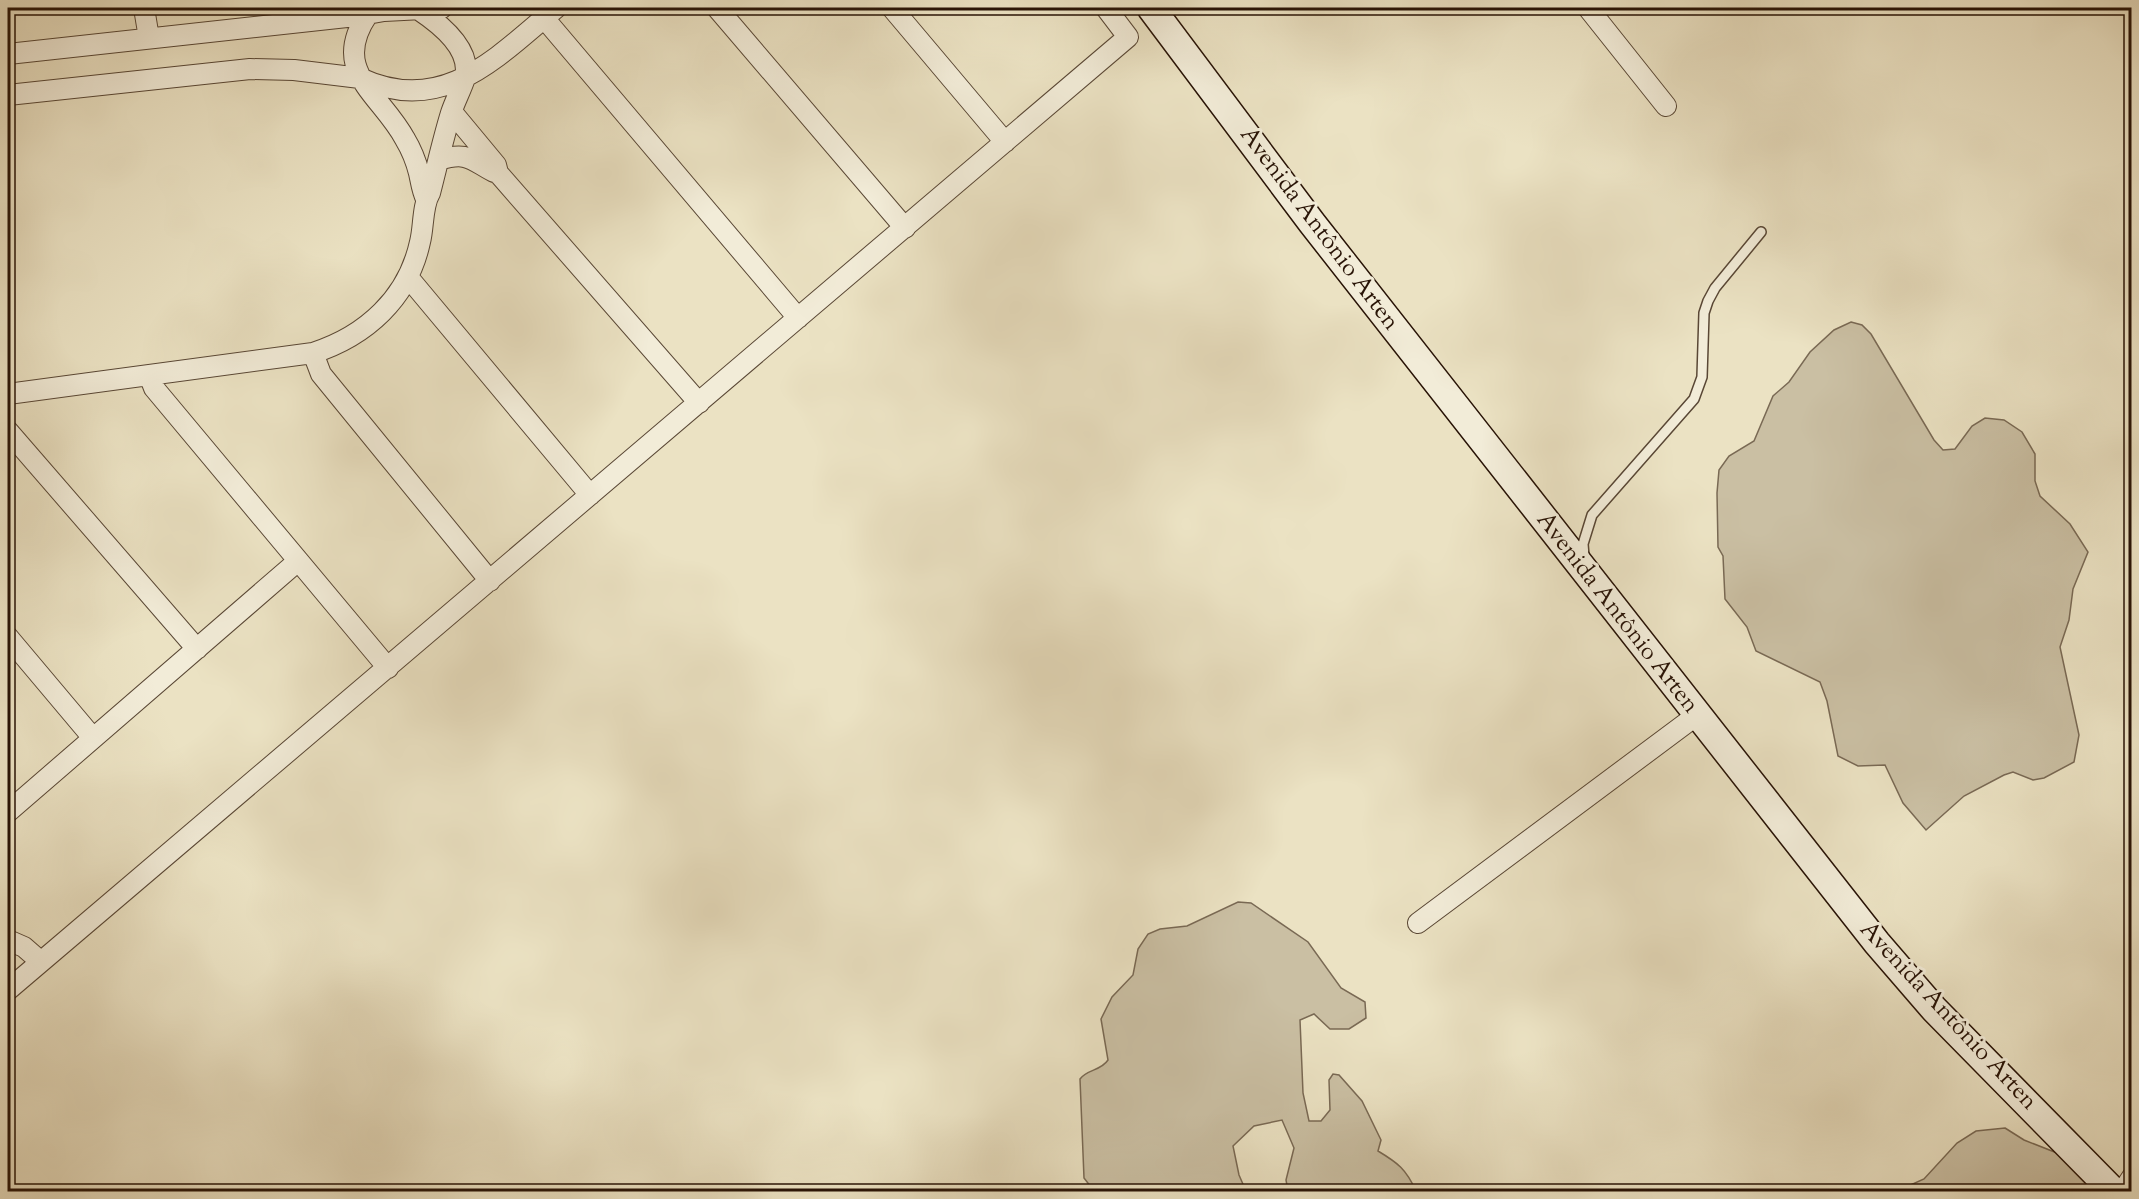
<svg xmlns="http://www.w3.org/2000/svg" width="2139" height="1199" viewBox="0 0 2139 1199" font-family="'Sorts Mill Goudy',serif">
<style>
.green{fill:#cabfa3;stroke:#796954;stroke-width:1.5}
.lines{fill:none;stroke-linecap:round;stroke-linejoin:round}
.lane-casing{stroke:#594735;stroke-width:12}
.street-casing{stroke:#594735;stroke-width:22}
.secondary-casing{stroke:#281306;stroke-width:30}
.lane{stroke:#f2ecd8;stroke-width:9}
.street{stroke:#f2ecd8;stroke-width:20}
.secondary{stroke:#f2ecd8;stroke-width:27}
.labels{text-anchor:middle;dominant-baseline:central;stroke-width:6;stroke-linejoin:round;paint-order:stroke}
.street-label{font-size:24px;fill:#281306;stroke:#f2ecd8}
</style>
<rect width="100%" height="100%" fill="#ebe2c3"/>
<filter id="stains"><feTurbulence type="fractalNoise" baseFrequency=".00333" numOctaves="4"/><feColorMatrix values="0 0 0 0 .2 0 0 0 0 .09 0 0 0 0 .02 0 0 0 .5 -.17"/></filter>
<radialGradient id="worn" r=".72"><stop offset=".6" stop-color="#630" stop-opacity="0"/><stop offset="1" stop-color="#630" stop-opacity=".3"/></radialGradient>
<!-- green -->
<path class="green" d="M1851,322L1862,325L1871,334L1934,440L1943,450L1955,449L1972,426L1985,418L2004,420L2022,432L2035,454V481L2040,496L2070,524L2088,552L2073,589L2069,620L2060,647L2079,735L2074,762L2044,778L2033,780L2013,772L2004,775L1964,796L1926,830L1903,803L1885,765L1858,766L1838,756L1827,701L1820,682L1756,651L1747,627L1725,599L1723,556L1718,547L1717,493L1719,470L1729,456L1754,441L1773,396L1789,382L1810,352L1834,330Z
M1238,902L1251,903L1308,942L1341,988L1365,1002L1366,1018L1349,1029H1330L1314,1014L1300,1020L1303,1093L1309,1121H1321L1330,1110L1329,1080L1333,1074L1339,1075L1362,1101L1381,1140L1378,1151C1398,1163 1406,1169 1416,1191H1288L1286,1180L1294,1148L1282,1120L1254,1126L1233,1146L1239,1175L1246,1191H1094L1084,1178L1080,1079C1087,1069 1101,1071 1108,1060L1101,1019L1112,997L1133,975L1138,949L1148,934L1160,929L1187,926Z
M2005,1128L2024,1140L2057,1153L2101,1191L1895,1192L1924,1179L1957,1143L1976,1131Z"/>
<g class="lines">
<!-- lane casing -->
<g class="lane-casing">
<path id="lane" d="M1584,556L1583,544L1592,515L1694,399L1702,377L1704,313L1708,301L1715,288L1761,232"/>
</g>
<!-- street casing -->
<g class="street-casing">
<path id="street" d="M144,8L149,38
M717,8L905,228
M892,8L1005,142
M1588,8L1666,106
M368,14C329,71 381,94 405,139C411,149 416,161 419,173C421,182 422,191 426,199
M544,18L798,318
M8,54L356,16L384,11L442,8
M8,95L250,69L294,70L360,78C443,117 497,57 556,8
M452,112L496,165L498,173L699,403
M439,160C468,151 471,160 494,172
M408,277L590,495
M313,353L321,374L490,581
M149,375L154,388L388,668
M8,394L313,353C366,336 408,298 420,242C424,227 422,206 430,193C437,166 443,139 451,113C455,101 461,90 465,78C472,49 440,24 419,10
M8,431L197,649
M8,637L93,738
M8,812L298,561
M1418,923L1697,715
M8,940L24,947L40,961
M8,990L1128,37L1106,8
M2122,1192L2132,1177"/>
</g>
<!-- secondary casing -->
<g class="secondary-casing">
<path id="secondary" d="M1151,8L1312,223L1877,943L1934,1009L2114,1192"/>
</g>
<!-- lane -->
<use href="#lane" class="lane"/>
<!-- street -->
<use href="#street" class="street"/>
<!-- secondary -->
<use href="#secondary" class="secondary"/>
</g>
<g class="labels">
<!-- street labels -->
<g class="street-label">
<text transform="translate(1319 229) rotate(53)">Avenida Antônio Arten</text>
<text transform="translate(1617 613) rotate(52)">Avenida Antônio Arten</text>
<text transform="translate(1948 1016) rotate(47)">Avenida Antônio Arten</text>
</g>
</g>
<!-- margin -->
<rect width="2139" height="1199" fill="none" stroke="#ebe2c3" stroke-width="30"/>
<rect x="9" y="9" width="2121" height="1181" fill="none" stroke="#281306" stroke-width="3"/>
<rect x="15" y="15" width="2109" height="1169" fill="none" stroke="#281306" stroke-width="1.5"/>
<rect width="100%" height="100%" filter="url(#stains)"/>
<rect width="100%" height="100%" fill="url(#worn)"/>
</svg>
